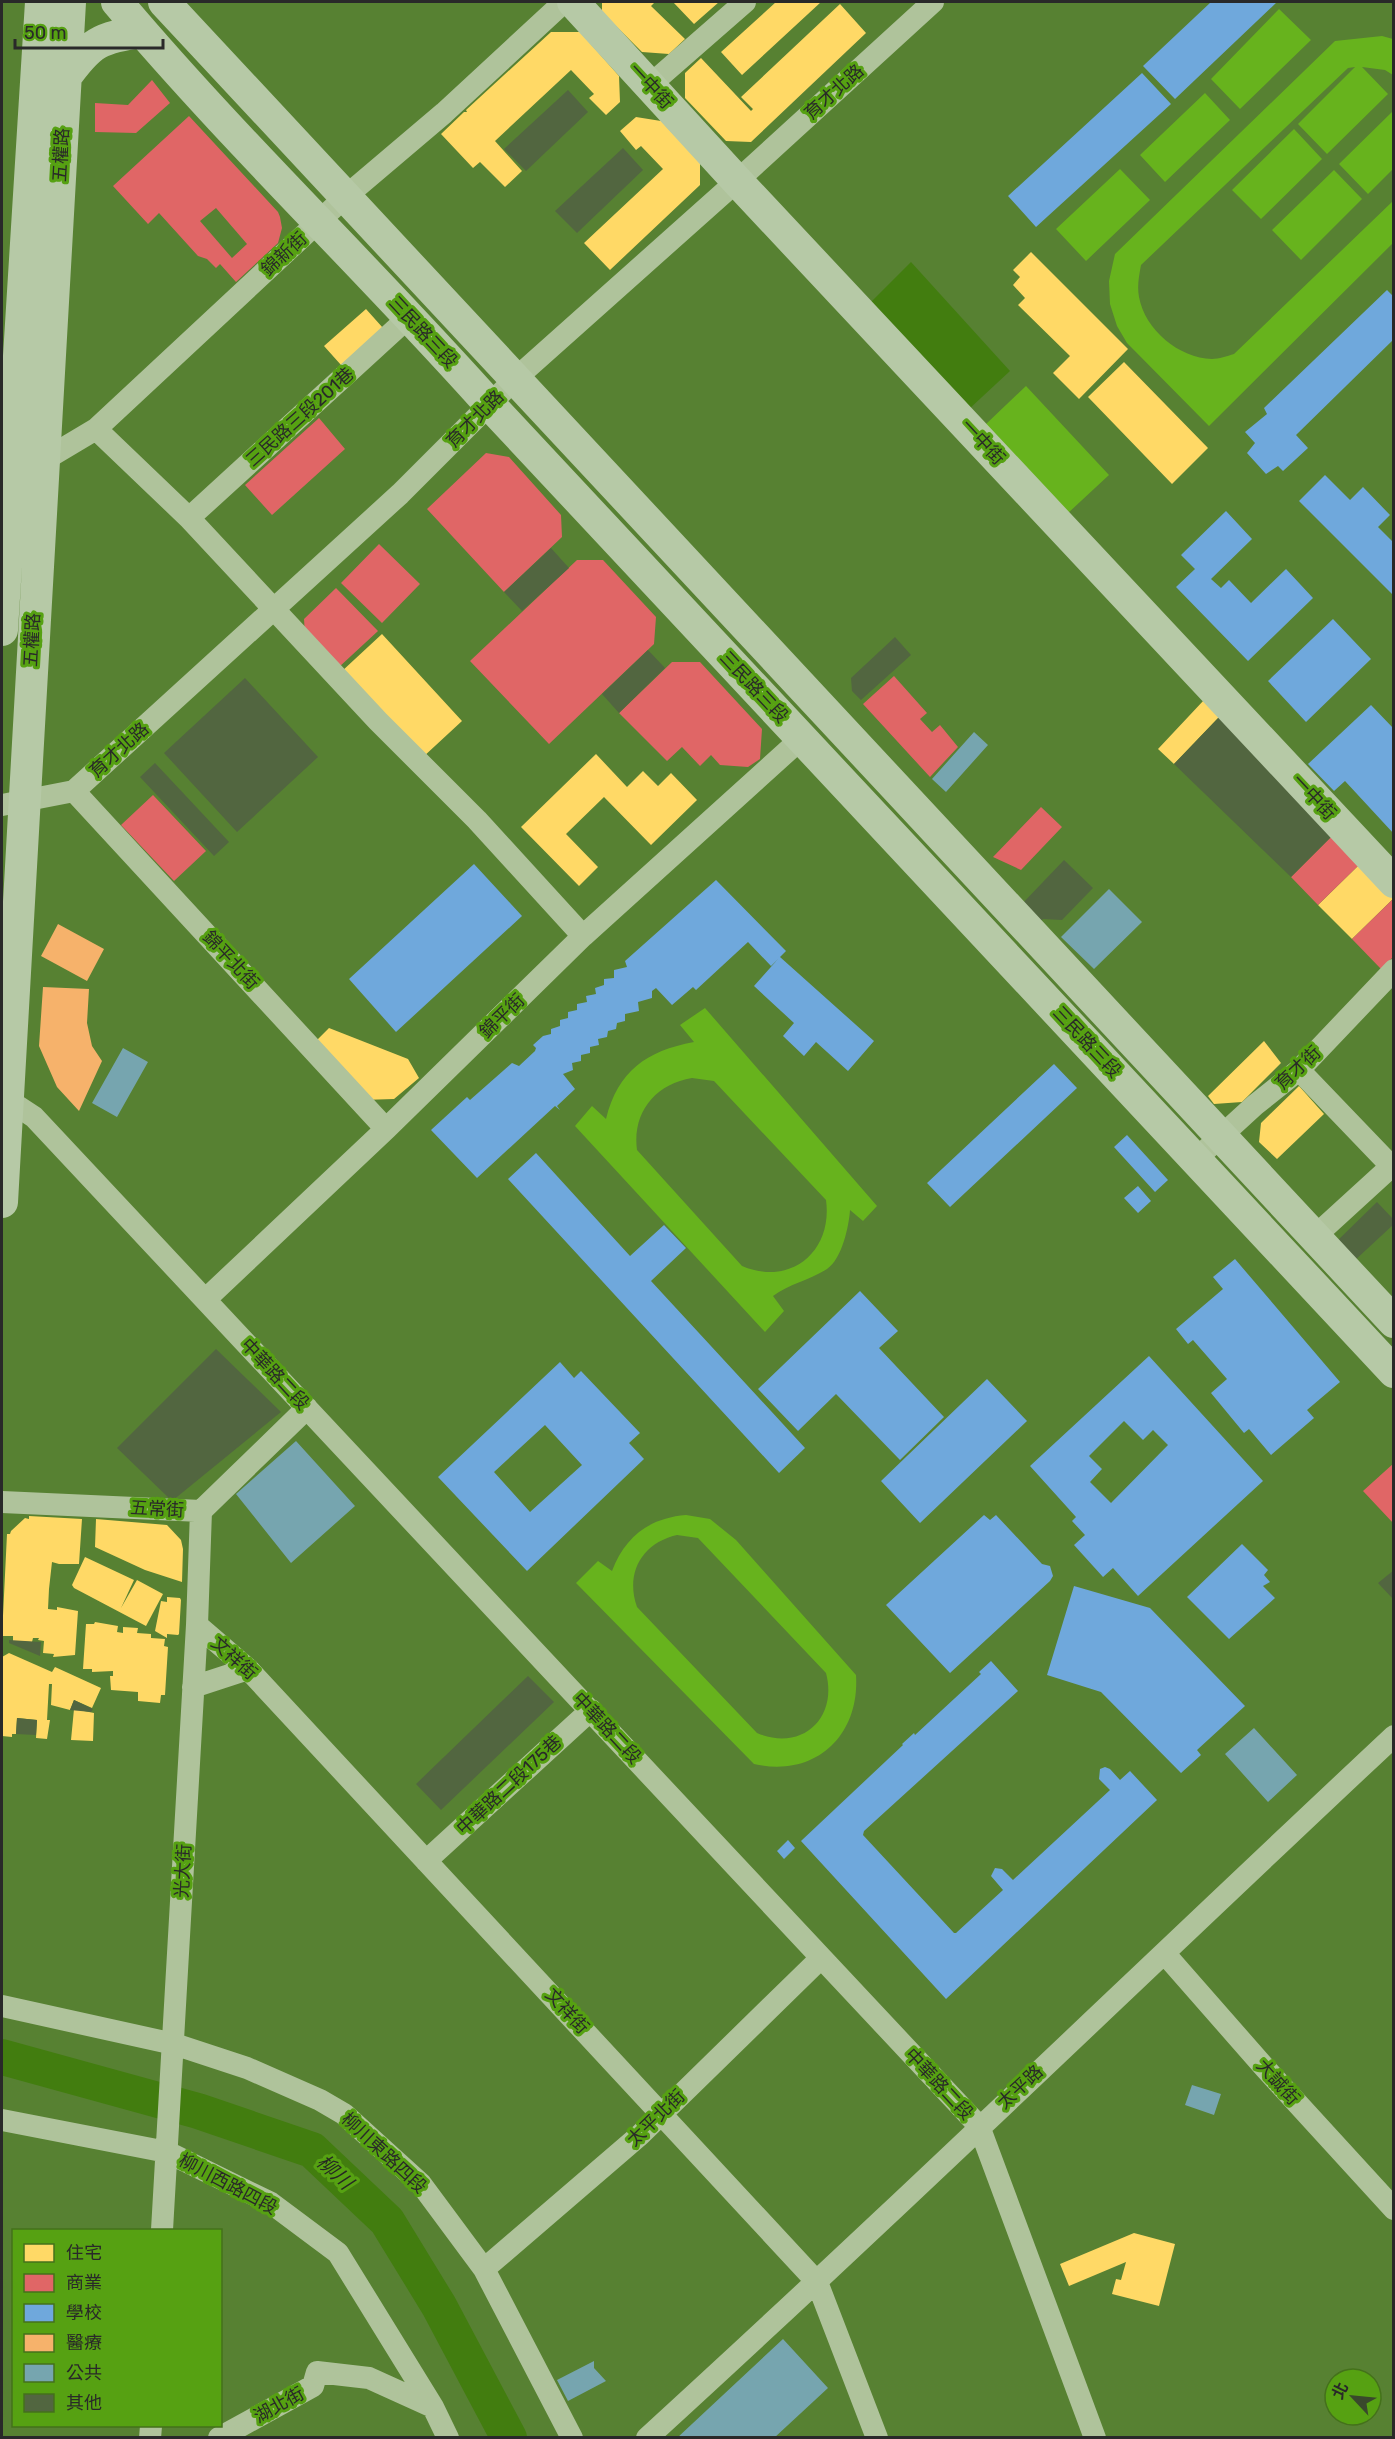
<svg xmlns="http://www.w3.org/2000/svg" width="1395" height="2439" viewBox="0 0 1395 2439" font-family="Rubik,'Noto Sans TC',sans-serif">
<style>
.green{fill:#67b31d;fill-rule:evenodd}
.water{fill:#427d0f}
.homes{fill:#ffd966}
.shops{fill:#e06666;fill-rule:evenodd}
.schools{fill:#6fa8dc;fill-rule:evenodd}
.health{fill:#f6b26b}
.public{fill:#76a5af}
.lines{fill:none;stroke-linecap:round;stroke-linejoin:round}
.river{stroke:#427d0f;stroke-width:36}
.building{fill:#526640}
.street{stroke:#afc39b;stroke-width:22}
.secondary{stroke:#b6c9a6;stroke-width:32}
.labels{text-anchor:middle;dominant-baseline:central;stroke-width:6;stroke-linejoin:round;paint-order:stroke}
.street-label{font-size:18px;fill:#292929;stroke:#56a112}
.water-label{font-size:20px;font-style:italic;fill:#252822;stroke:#56a112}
</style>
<rect width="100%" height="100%" fill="#578132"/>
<!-- green -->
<path class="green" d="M1279,9L1311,40L1240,109L1211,79Z
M1382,36L1393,39V75L1385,70L1362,67L1388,94L1327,154L1298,124L1355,67L1348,68L1141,265C1139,276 1137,286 1139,297C1145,330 1179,358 1212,359C1219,359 1227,356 1234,354L1393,201V243L1209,426L1127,343L1117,326L1110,304L1109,281L1115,254L1335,41Z
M1205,93L1230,120L1165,182L1140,155Z
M1393,111V169L1368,194L1339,164Z
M1294,129L1322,159L1261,219L1232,190Z
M1120,169L1150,200L1086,261L1056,229Z
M1334,170L1362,199L1301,260L1272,230Z
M1026,386L1109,475L1067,514L985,425Z
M705,1008L877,1206L863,1221L850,1210C849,1226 842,1259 827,1269C810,1280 789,1284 773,1296L784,1311L765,1332L575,1126L592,1106L606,1119C618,1071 646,1051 694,1042L680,1025ZM692,1078L714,1081L826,1200C833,1251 791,1287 742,1266L637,1150C632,1113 655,1084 692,1078Z
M686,1515L710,1519L736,1540L856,1675C860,1736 815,1778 754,1764L576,1583L598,1561L612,1571C625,1537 649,1518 686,1515ZM677,1535L698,1538L826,1673C838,1718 802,1752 757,1733L637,1607C625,1573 642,1543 677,1535Z"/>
<!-- water -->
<path class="water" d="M911,262L1010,371L968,410L868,305Z"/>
<!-- homes -->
<path class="homes" d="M602,2H653L654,3L651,6L685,39L669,54L642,52L602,12Z
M673,2H719L694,24Z
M776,2H821L742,75L721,52Z
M840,4L866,33L751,142L726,141L685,98V73L701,58L751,111L753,109L741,97Z
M551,32H580L619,76L620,102L606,115L589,98L594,94L571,70L495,141L522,171L505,187L480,162L473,168L441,134L464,112H467L466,110Z
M636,117L661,121L700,162V185L610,270L584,243L663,169L641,146L636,150L620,131Z
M1031,252L1128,349L1079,399L1053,373L1070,356L1018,305L1025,298L1013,285L1020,277L1013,270Z
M366,309L383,328L341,365L324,346Z
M1124,362L1208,448L1172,484L1088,397Z
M382,634L462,721L422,758L341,672Z
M1204,700L1220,716L1174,764L1158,749Z
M596,754L627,787L643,771L658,786L671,773L697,800L651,845L604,797L566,834L598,867L579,886L521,827Z
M1363,861L1394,893V898L1352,939L1318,905Z
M329,1028L408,1059L419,1078L394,1099L362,1100L315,1042Z
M1264,1041L1281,1063L1242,1102L1214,1104L1208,1096Z
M1299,1086L1324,1114L1277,1159L1259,1142L1261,1123Z
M29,1516L82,1519L79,1564H59L52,1562L49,1589L48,1609L57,1610V1607L78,1611L75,1655L53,1657L54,1654L43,1653L44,1641L38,1640L39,1638H33L32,1642L13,1641V1636H2L7,1534H10L11,1531L25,1518L29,1519Z
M96,1519L167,1525L181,1540L183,1549L182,1582L145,1570L95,1547Z
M85,1557L134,1580L121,1608L137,1580L163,1594L146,1626L74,1588L72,1585Z
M167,1597L180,1598L181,1600L179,1634L178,1635L167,1634V1638L155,1631L161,1601L167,1602Z
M95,1622L118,1626L117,1632L123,1633V1627L138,1628L137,1633L151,1634V1638L165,1639L164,1646L168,1647L165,1695H161L160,1703L138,1701V1692L111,1690L110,1676H113V1671L92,1672V1669H83L86,1624H94Z
M9,1653L52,1672L55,1667L101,1688L92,1708L74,1700L70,1710L51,1705L52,1684H49L47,1720H50L47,1739L36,1738L37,1720L17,1718L16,1734H12V1737L2,1736V1657Z
M74,1709L94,1713L93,1741L71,1740Z
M1134,2233L1175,2244L1159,2306L1112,2294L1116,2279L1121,2280L1126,2262L1069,2286L1060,2264Z"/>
<!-- shops -->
<path class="shops" d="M152,80L170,103L136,133L95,132V103L128,105Z
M189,116L278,212L280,217L282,228L278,243L236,282L220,264L216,268L207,259L198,256L159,213L148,224L113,186ZM216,208L247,244L232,258L200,221Z
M319,418L345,449L272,515L245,485Z
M486,453L509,457L561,515L562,537L504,592L427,509Z
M379,544L420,584L382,623L341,583Z
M577,560H603L656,617L654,644L549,744L470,661Z
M336,588L378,631L338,668L305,635L304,619Z
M672,662H700L762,729L760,759L748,767L720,765L711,755L700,766L682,747L667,761L619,713Z
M894,676L927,713L920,719L932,732L940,725L958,747L930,777L863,704Z
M153,795L206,851L174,881L121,825Z
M1041,807L1062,827L1021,870L993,857Z
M1336,832L1363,861L1318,905L1291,877Z
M1394,898V956L1381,969L1352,939Z
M1394,1463V1524L1363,1491Z"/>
<!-- schools -->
<path class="schools" d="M1211,2H1277L1175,99L1143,66Z
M1142,73L1171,104L1036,227L1008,196Z
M1387,290L1394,297V339L1296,435L1308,448L1283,471L1278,466L1266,474L1247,453L1255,443L1245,432L1267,414L1264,408Z
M1325,475L1350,500L1363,487L1390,515L1378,527L1394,543V596L1299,501Z
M1226,511L1252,539L1211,579L1221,588L1229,580L1251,603L1286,569L1313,598L1248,661L1176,587L1195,569L1181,555Z
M1333,619L1371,659L1306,722L1268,681Z
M1371,705L1394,729V834L1345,781L1334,791L1308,764Z
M474,864L522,916L396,1032L349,979Z
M716,880L786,951L780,957L874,1041L848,1071L816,1042L804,1056L783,1036L794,1023L754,986L778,959L771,966L748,942L696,990L693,987L672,1005L656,988L652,991V998L638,1002L639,1011L625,1014V1021L617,1023L616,1029L608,1031L607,1037L598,1039L599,1045L590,1047V1053L581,1055V1061L572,1063L573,1070L563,1074L575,1089L557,1106L560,1110L555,1106L477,1178L431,1130L467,1097L470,1100L512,1063L519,1066L535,1051L536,1048L533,1045L543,1036L551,1034V1029L560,1026V1020L568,1018V1012L577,1010V1004L587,1002L586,996L596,994L595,988L604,985V979L614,978V970L627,967L625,961Z
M1054,1064L1077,1088L950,1207L927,1183Z
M1127,1135L1168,1180L1155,1192L1114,1147Z
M536,1153L630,1256L664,1225L686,1248L651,1281L805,1448L779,1473L508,1179Z
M1138,1186L1151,1201L1138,1213L1124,1198Z
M1235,1259L1340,1382L1307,1410L1314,1418L1271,1455L1249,1429L1244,1433L1211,1393L1227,1379L1193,1340L1188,1344L1176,1329L1223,1289L1213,1277Z
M860,1291L898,1331L879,1348L944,1417L900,1460L836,1394L798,1431L758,1389Z
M1149,1356L1263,1481L1138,1596L1113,1568L1103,1577L1074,1545L1085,1535L1072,1521L1076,1517L1030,1466ZM1124,1421L1143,1440L1153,1430L1168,1445L1111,1503L1090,1482L1102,1469L1089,1456Z
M560,1362L574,1378L581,1371L640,1433L629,1443L644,1459L527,1571L438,1477ZM545,1425L582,1465L530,1512L494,1472Z
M987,1379L1027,1421L920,1523L881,1481Z
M984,1515L990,1520L996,1515L1042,1564L1050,1566L1053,1576L1050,1581L950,1673L886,1605Z
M1242,1544L1268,1570L1264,1575L1270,1582L1263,1586L1275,1598L1229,1639L1187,1597Z
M1074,1586L1150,1608L1245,1706L1197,1750L1201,1755L1181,1773L1101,1692L1047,1675Z
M991,1661L1018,1691L864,1831L863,1835L954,1933H956L1003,1890L991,1876L995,1868L1002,1869L1013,1880L1110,1790L1099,1779L1100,1769L1105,1767L1110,1769L1120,1780L1130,1771L1157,1800L946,1999L801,1841L903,1745L902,1744L914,1733L915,1735L981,1674L979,1672Z
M788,1840L795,1848L784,1859L777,1851Z"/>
<!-- health -->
<path class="health" d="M58,924L104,949L87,981L41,956Z
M43,987L89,989L87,1023L92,1046L102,1061L79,1111L57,1087L39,1046Z"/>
<!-- public -->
<path class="public" d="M974,732L988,745L946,792L932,779Z
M1109,889L1142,922L1094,969L1061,937Z
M123,1048L148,1062L117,1117L92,1103Z
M296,1441L355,1506L291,1563L236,1494Z
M1254,1728L1297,1775L1268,1802L1225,1754Z
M1192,2085L1221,2094L1214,2115L1185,2105Z
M783,2339L828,2388L774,2438H677Z
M594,2361V2368L606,2381L568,2401L557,2380Z"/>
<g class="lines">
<!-- river -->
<path class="river" d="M2,2057L198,2111L312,2150L387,2221L439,2306L509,2438"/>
</g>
<!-- building -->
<path class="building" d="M568,90L588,112L526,171L504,149Z
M623,148L643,170L577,233L555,211Z
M551,548L569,568L522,611L504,592Z
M895,637L911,655L861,700L852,691L851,678Z
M648,650L665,668L619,713L602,694Z
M245,678L318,757L237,832L164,753Z
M1220,716L1336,832L1291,877L1174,764Z
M155,763L229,842L214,856L140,777Z
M1064,860L1093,888L1062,920L1043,919L1039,923L1021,905Z
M1377,1202L1394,1220V1224L1353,1262L1335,1243Z
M216,1349L281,1412L172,1501L117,1448Z
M1394,1570V1600L1378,1583Z
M9,1640L41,1642L40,1656L9,1643Z
M528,1676L554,1702L441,1810L416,1784Z
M74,1700L93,1709L91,1712L70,1710Z
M17,1718L37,1720L36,1735L16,1734Z"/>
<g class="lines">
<!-- street -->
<path class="street" d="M650,85L745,2
M96,429L189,518L378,721L477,820L583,936
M36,468L44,460L96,429L345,197L444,113L564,2
M189,518L410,316
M74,791L386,1129
M2,805L74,791L400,494L515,379L737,181L933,2
M1299,1070L1394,1169
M2,1096L34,1117L979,2126L1095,2438
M1196,1159L1255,1105L1299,1070L1394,970
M1314,1237L1394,1164
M206,1299L386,1129L583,936L802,738
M2,1502L201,1511L307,1408
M197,1625L248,1669L817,2282L877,2438
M193,1687L248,1669
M426,1861L591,1710
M1165,1954L1265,2068L1394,2209
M2,2006L174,2044L247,2068L320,2100L344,2114L421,2184L484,2269L572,2438
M2,2120L167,2152L271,2203L338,2253L433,2407L448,2438
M162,2230L197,1625L201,1511
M484,2269L640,2135L821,1958
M150,2438L151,2426
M219,2438L313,2386L317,2372L369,2378L433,2407
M647,2438C899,2208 1144,1970 1394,1736"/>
<!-- secondary -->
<path class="secondary" d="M117,2C235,142 368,268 490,405L1394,1372
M164,2L1394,1322
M573,2L737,181L1394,882
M65,78C90,43 100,37 142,32
M2,630L41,2
M2,1202L70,2"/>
</g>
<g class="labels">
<!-- street labels -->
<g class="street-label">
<text transform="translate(651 86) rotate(47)">一中街</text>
<text transform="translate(834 92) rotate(-42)">育才北路</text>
<text transform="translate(61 155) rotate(-87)">五權路</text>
<text transform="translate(284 254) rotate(-43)">錦新街</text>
<text transform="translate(423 332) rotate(47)">三民路三段</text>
<text transform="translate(300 417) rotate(-42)">三民路三段201巷</text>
<text transform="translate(475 419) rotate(-45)">育才北路</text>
<text transform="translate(983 442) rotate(47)">一中街</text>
<text transform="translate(32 640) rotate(-87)">五權路</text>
<text transform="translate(754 687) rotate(47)">三民路三段</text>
<text transform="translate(119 750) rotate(-42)">育才北路</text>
<text transform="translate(1314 797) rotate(47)">一中街</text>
<text transform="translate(231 960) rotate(47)">錦平北街</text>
<text transform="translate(502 1016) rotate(-44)">錦平街</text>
<text transform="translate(1087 1042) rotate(47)">三民路三段</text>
<text transform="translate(1298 1068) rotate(-43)">育才街</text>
<text transform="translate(275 1374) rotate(47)">中華路二段</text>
<text transform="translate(157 1509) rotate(3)">五常街</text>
<text transform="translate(234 1658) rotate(42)">文祥街</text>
<text transform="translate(607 1728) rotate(47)">中華路二段</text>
<text transform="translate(509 1785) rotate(-43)">中華路二段175巷</text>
<text transform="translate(183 1871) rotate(-87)">光大街</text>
<text transform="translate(567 2011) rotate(47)">文祥街</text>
<text transform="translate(1278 2082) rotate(48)">大誠街</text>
<text transform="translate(939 2084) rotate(47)">中華路二段</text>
<text transform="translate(1020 2087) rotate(-43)">太平路</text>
<text transform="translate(656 2118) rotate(-44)">太平北街</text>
<text transform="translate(384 2153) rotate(43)">柳川東路四段</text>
<text transform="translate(228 2184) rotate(28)">柳川西路四段</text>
<text transform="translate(279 2405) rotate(-29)">湖北街</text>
</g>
<!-- water labels -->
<g class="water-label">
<text transform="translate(335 2172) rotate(43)">柳川</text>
</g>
</g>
<!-- border -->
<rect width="1395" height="2439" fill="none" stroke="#292929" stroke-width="6"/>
<!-- legend -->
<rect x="12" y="2229" width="210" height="198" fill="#56a112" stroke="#44711b" stroke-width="1.5"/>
<rect x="24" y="2244" width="30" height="18" fill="#ffd966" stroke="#44711b" stroke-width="1.5"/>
<text x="66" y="2259" font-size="18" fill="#292929">住宅</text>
<rect x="24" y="2274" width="30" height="18" fill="#e06666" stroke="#44711b" stroke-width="1.5"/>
<text x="66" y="2289" font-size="18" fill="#292929">商業</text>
<rect x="24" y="2304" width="30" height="18" fill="#6fa8dc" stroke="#44711b" stroke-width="1.5"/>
<text x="66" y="2319" font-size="18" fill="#292929">學校</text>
<rect x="24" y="2334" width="30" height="18" fill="#f6b26b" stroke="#44711b" stroke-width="1.5"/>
<text x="66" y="2349" font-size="18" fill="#292929">醫療</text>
<rect x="24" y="2364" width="30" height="18" fill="#76a5af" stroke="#44711b" stroke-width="1.5"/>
<text x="66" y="2379" font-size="18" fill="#292929">公共</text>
<rect x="24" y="2394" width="30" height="18" fill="#526640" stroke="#44711b" stroke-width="1.5"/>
<text x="66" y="2409" font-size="18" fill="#292929">其他</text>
<!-- north arrow -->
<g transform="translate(1353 2397) rotate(296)"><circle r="28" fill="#56a112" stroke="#44711b" stroke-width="1.5"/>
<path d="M0-4.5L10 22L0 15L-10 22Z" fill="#39482c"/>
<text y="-9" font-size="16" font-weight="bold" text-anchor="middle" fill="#292929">北</text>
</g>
<!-- scale -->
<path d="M15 39v9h148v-9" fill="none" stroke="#292929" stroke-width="3"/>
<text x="24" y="39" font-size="18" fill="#292929" stroke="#56a112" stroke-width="4.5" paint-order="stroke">50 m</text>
</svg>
